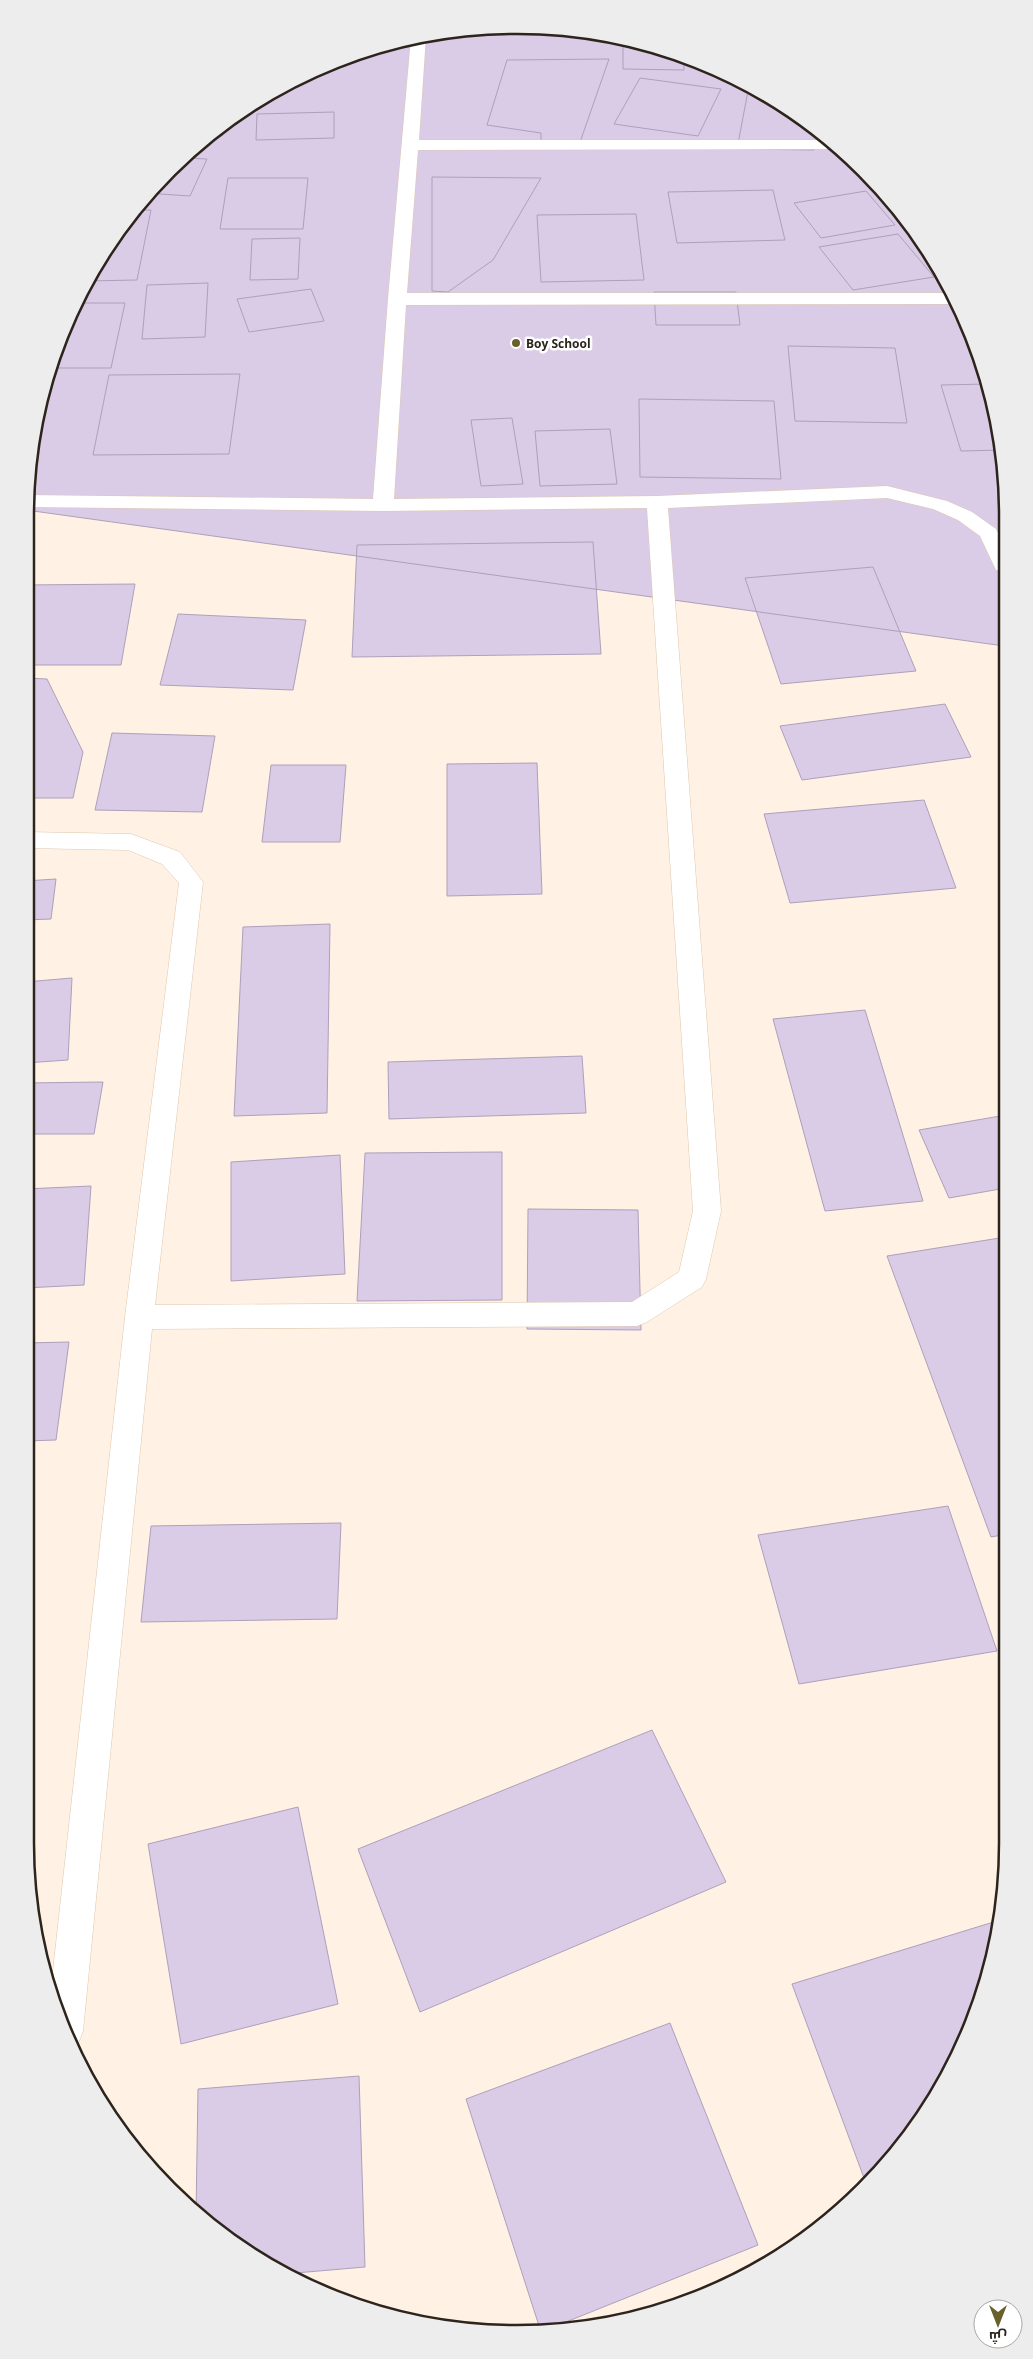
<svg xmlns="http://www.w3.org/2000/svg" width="1033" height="2359" viewBox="0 0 1033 2359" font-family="'Open Sans',Cairo,sans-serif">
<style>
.building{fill:#dacbe7;stroke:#aea0ba}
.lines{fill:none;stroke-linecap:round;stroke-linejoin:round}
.street-casing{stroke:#dec8b1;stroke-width:1}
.street{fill:#fff;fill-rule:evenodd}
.poi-dot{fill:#695f2b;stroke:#fff;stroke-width:2}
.labels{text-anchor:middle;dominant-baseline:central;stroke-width:5;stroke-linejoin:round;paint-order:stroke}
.far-poi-label{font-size:12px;font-weight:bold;fill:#2d241c;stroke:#fff;text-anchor:start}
.rim{fill:none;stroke:#2d241c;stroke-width:2.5}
</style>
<rect width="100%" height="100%" fill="#fff1e3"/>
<!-- building -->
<path class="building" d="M485,26L581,29L675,51L790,108L886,193L925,244L970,328L1004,452V646L26,510L34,421L51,358L91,271L147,192L218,126L299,76L390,42Z
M623,44L647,45L675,51L684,56V70L623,69Z
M609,59L578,148L541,144V133L487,125L507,60Z
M640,78L721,89L698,136L614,124Z
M748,91H755L790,108L822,136L814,150L737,149Z
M334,112V138L256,140L257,114Z
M226,121L222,136H207L218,126Z
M184,158L207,159L190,196L146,193Z
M432,177L541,178L493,260L448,292L432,291Z
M228,178H308L303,229H220Z
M773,190L785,240L677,243L668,192Z
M866,191L895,225L821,238L794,203Z
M134,210H151L137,280L86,281L91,271Z
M636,214L644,280L541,282L537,215Z
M898,234L934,277L853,290L819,247Z
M300,238L298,279L250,280L252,239Z
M208,283L205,337L142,339L147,285Z
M311,289L324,321L249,332L237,299Z
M654,292H736L740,325H656Z
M76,303H125L111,368H49Z
M788,346L895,348L907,423L795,421Z
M240,374L229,454L93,455L109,375Z
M986,384L1003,450L961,451L941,385Z
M639,399L774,401L781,479L640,477Z
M512,418L523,484L481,486L471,420Z
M610,429L617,484L540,486L535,431Z
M593,542L601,654L352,657L357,545Z
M873,567L916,671L781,684L745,578Z
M135,584L121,665H25V585Z
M178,614L306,620L293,690L160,685Z
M25,678L47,679L83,752L73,798H25Z
M945,704L971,757L802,780L780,726Z
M112,733L215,736L202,812L95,810Z
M537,763L542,894L447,896V764Z
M271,765H346L340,842H262Z
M924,800L956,888L790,903L764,814Z
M56,879L51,919L25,920V881Z
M330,924L327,1113L234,1116L243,927Z
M72,978L68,1060L25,1063V982Z
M865,1010L923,1201L825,1211L773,1019Z
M582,1056L586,1113L389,1119L388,1062Z
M103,1082L94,1134H25V1083Z
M1006,1115V1188L949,1198L919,1130Z
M502,1152V1300L357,1301L365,1153Z
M340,1155L345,1274L231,1281V1162Z
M91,1186L84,1285L25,1288V1189Z
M528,1209L638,1210L641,1330L527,1329Z
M1006,1237L1007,1534L991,1537L887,1256Z
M69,1342L56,1440L25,1441V1343Z
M948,1506L997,1651L799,1684L758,1535Z
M341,1523L337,1619L141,1622L151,1526Z
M652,1730L726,1882L420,2012L358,1849Z
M298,1807L338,2004L181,2044L148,1844Z
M1000,1920L999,1938L982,2001L942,2088L886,2166L867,2186L792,1984Z
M670,2023L758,2245L541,2332L466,2099Z
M359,2076L365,2267L284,2274L271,2268L196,2215L198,2089Z"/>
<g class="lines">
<!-- street casing -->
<g class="street-casing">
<path id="street" d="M426,36L419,140H826L836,149L418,150L407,293H952L958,304L406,305L394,499L657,496L887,486L947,501L972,512L996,529L1004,543V571L996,570L980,536L958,520L933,509L887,498L668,508L721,1211L706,1279L702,1287L647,1322L637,1326L152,1329L83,2031L78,2044L72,2046L50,1998L125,1317L179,883L162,864L128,850L25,848V832L131,834L180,852L203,882L155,1305L632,1302L679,1272L693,1211L647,508L383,511L26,507L27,495L373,499L388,299L411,38Z"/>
</g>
<!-- street -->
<use href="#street" class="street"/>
</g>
<!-- markers -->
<circle class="poi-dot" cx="516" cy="343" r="5"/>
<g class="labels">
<!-- far-poi labels -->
<g class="far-poi-label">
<text x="526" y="343">Boy School</text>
</g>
</g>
<!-- crop -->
<path d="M0 0H1033V2359H0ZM516 34H517A482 482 0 0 1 999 516V1843A482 482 0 0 1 517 2325H516A482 482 0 0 1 34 1843V516A482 482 0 0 1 516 34Z" fill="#eeeded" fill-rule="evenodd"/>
<path class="rim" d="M516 34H517A482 482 0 0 1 999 516V1843A482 482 0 0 1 517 2325H516A482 482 0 0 1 34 1843V516A482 482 0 0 1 516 34Z"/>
<!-- north arrow -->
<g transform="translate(998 2324) rotate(180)"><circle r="24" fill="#ffffff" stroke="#aba7a4"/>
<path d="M0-4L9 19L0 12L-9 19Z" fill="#695f2b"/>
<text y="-8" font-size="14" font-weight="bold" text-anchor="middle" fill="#2d241c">ش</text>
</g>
</svg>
